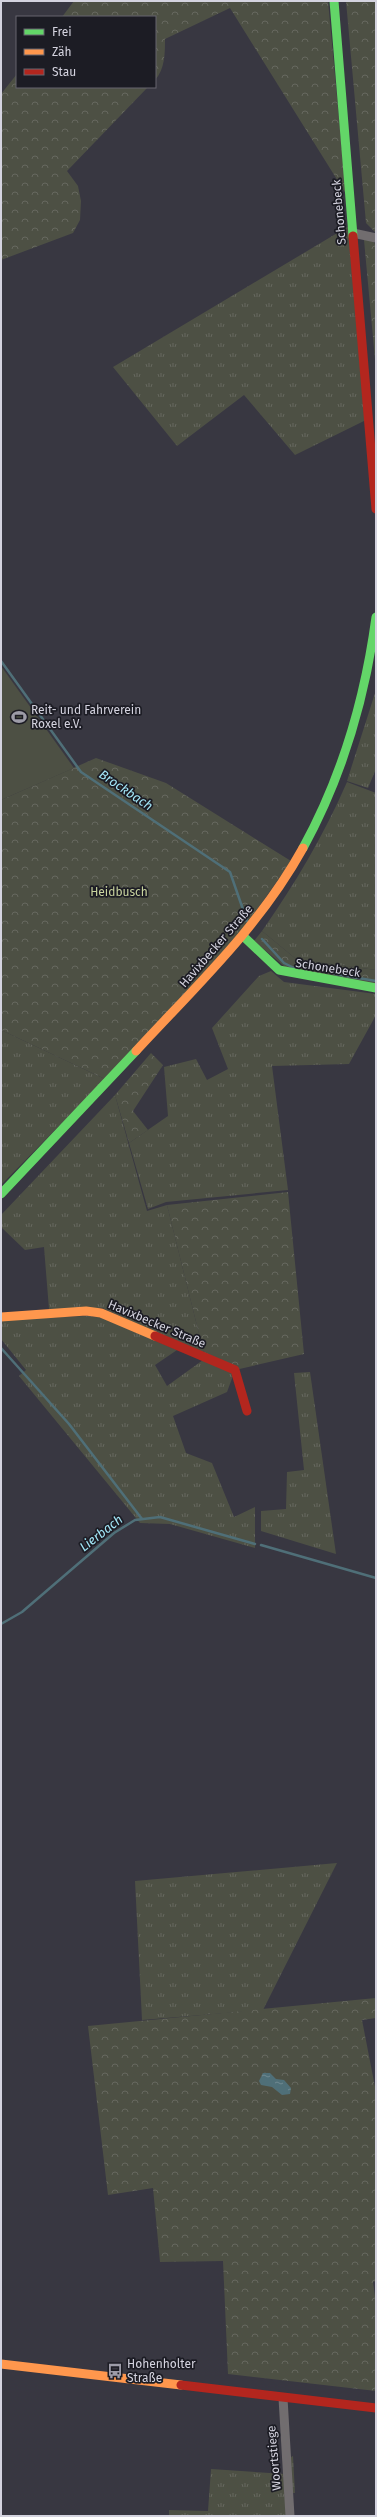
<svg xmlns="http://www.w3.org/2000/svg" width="377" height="2517" viewBox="0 0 377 2517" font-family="'Fira Sans',sans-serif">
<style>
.grass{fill:url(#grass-tufts)}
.forest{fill:url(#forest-crowns)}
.garden{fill:#4d5044}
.water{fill:url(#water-ripples)}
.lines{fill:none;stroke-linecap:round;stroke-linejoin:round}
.stream{stroke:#4f6f78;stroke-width:2.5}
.street{stroke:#716d6f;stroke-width:9}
.fast{stroke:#63d668;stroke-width:9}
.slow{stroke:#ff974d;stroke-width:9}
.jam{stroke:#b3261e;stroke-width:9}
.labels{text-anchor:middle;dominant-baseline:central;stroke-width:3.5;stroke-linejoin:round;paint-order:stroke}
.street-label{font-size:12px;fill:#d4d3df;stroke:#1c1c24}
.poi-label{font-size:12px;fill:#d4d3df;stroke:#1c1c24;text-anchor:start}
.park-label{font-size:12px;fill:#c9d49f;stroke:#1c1c24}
.water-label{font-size:13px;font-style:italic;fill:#a3e7f8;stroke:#1c1c24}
</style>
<defs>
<pattern id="grass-tufts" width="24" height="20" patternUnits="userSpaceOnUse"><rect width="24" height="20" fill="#4d5044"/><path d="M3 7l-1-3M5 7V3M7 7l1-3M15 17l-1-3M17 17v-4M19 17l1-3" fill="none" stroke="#66685f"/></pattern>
<pattern id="forest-crowns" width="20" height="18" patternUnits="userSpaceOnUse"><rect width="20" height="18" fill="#4d5044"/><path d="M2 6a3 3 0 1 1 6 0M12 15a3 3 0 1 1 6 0" fill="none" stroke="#66685f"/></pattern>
<pattern id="water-ripples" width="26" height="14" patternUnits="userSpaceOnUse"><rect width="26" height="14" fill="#4f6f78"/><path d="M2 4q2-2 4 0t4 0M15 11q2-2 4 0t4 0" fill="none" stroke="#708991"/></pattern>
</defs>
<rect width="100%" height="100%" fill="#383741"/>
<!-- grass -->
<path class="grass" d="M349,226L366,420L295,455L244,395L177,446L113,367Z
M376,690V769L368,788L347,781Z
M347,782L376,793V970L296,959L262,931C295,884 324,835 347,782Z
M271,971L284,982L376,994V1015L349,1064L272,1066L288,1190L166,1202L148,1209L129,1143L168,1116L164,1067L196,1059L207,1080L228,1069L212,1028L259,976Z
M1,1030L105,1079L1,1185Z
M115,1095L147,1211L167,1205L204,1354L102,1308L49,1309L44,1247L25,1250L1,1227V1215Z
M85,1316L100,1317L177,1350L155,1365L167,1386L203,1360L234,1373L227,1392L173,1416L186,1453L212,1463L234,1517L255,1507V1548L170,1524L140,1523L19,1376L26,1370L1,1339V1320Z
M310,1372L336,1554L261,1531V1511L286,1509L287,1472L304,1470L294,1373Z
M337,1863L263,2010L142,2020L135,1881Z
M293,2456L295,2493H291L289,2458Z
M211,2469L285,2474L289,2516H169V2510L208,2511Z"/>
<!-- forest -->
<path class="forest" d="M74,1H328L346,194L230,8L165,39C165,53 165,69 155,80V17H62Z
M346,1H376V233L366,223Z
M17,74V87H148L67,171L78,186L81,201L80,220L73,233L1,260V94Z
M370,238L376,245V370L364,240Z
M96,758L166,783L291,861L240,934L105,1079L1,1030V800Z
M262,931L296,959L376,970V984L290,971L254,941Z
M151,1053L163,1065L133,1111L148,1130L129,1143L115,1095Z
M288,1192L304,1354L235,1370L204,1354L167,1205Z
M376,1998V2018L362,2020L376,2092V2281L373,2282L376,2303V2391L228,2374L223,2261L160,2262L153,2188L108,2195L88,2026Z"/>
<!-- garden -->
<path class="garden" d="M1,666L74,768L1,800Z"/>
<!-- water -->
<path class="water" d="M263,2073H270L276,2079L284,2080L291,2088L290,2094L282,2095L272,2087L261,2085L259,2081Z"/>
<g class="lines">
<!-- stream -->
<path class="stream" d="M1,661L81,772L230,872L247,921
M262,939L284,963L294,968
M335,974L376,981
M1,1348L69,1424L142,1519
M261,1545L376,1578
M1,1624L22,1612L114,1533L135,1520L160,1517L255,1544"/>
<!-- street -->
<path class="street" d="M353,233L376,238
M283,2398L290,2516"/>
<!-- fast -->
<path class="fast" d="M334,1L353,236
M303,848C343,775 365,699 376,617
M243,936L279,970L376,988
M1,1194L136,1051"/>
<!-- slow -->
<path class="slow" d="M136,1051C196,986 260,926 303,848
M1,1317L86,1311L101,1313L155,1336
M1,2364L181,2385"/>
<!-- jam -->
<path class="jam" d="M353,236L376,509
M155,1336L235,1370L247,1411
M181,2385L376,2408"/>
</g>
<!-- icons -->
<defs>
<g id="stadium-bare" transform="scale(1.2)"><path d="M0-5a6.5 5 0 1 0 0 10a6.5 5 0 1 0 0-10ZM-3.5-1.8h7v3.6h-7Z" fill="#9d9ca8" stroke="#1c1c24" stroke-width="2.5" paint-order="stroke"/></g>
<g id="bus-bare" transform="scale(1.2)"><path d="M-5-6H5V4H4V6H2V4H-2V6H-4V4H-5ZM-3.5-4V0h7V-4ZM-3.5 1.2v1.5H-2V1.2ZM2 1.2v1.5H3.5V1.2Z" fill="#9d9ca8" stroke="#1c1c24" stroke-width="2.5" paint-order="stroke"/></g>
</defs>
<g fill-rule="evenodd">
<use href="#stadium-bare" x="19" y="717"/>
<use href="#bus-bare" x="115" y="2371"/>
</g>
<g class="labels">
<!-- street labels -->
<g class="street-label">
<text transform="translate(339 212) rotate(-95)">Schonebeck</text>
<text transform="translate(216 946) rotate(-49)">Havixbecker Straße</text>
<text transform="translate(328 968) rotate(9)">Schonebeck</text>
<text transform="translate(157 1324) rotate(23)">Havixbecker Straße</text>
<text transform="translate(274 2458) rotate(-95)">Woortstiege</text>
</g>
<!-- poi labels -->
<g class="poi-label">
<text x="31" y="710">Reit- und Fahrverein<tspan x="31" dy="14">Roxel e.V.</tspan></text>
<text x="127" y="2364">Hohenholter<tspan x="127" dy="14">Straße</tspan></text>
</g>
<!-- park labels -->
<g class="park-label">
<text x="119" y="892">Heidbusch</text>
</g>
<!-- water labels -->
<g class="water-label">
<text transform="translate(126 790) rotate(34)">Brockbach</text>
<text transform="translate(101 1533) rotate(-38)">Lierbach</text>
</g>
</g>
<!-- border -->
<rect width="377" height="2517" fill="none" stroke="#d4d3df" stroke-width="4"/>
<!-- legend -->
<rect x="16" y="16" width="140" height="72" fill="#1c1c24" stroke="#66656f"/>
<rect x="24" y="29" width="20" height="6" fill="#63d668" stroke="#66656f"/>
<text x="52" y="36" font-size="12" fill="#d4d3df">Frei</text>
<rect x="24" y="49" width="20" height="6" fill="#ff974d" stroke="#66656f"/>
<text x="52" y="56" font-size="12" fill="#d4d3df">Zäh</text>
<rect x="24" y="69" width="20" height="6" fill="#b3261e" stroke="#66656f"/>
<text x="52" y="76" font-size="12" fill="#d4d3df">Stau</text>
</svg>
